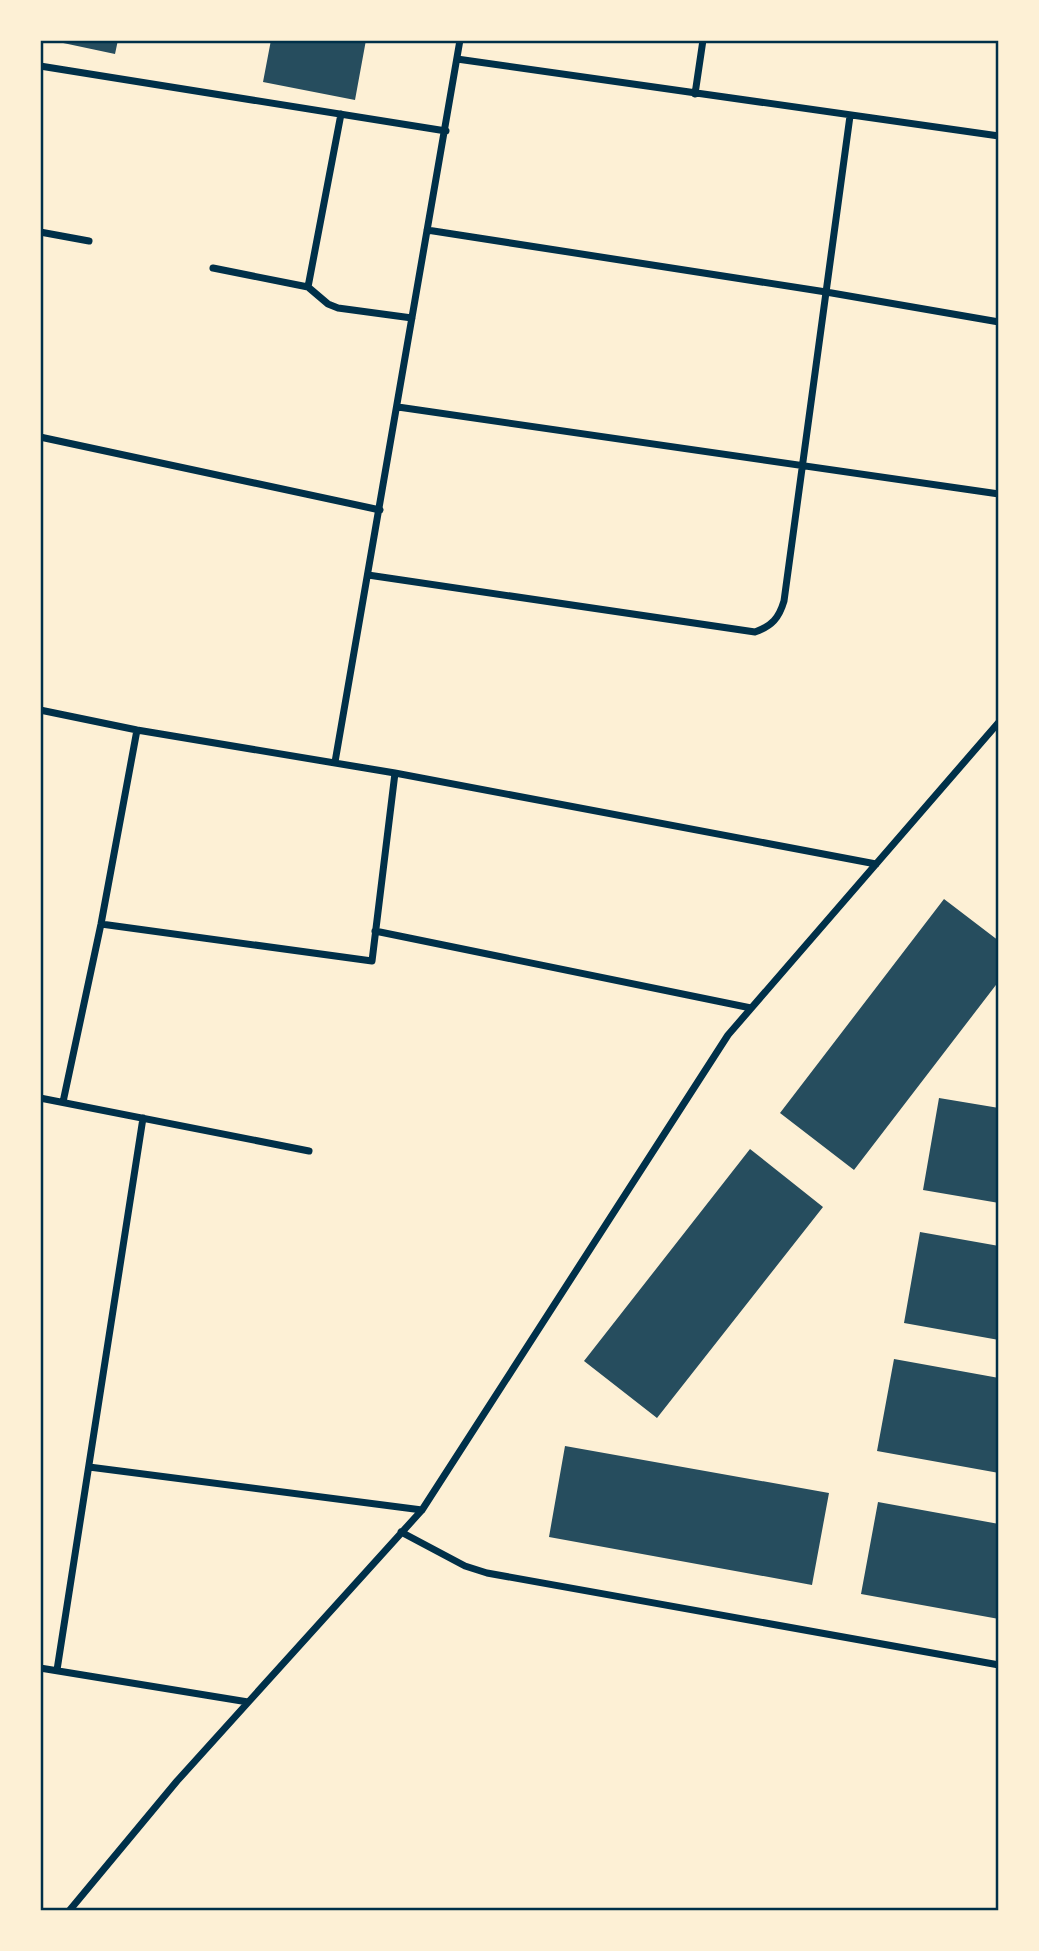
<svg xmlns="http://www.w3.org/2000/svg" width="1039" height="1951" viewBox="0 0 1039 1951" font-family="Poppins,sans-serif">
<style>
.building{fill:#264d5e}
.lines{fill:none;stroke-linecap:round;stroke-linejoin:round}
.minor{stroke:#003049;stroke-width:7}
.neatline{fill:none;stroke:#003049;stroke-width:2.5}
</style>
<rect width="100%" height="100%" fill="#fdf0d5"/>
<!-- building -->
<path class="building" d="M49,40H118L115,54Z
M271,40H366L355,100L263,82Z
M944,899L999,941V981L854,1170L780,1113Z
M939,1098L999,1108V1203L923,1190Z
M750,1149L823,1207L657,1418L584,1361Z
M920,1232L999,1246V1340L904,1323Z
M894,1359L999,1378V1473L877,1451Z
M565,1446L829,1493L812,1585L549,1537Z
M878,1502L999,1524V1619L861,1594Z"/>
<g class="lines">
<!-- minor -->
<path class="minor" d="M457,59L999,136
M40,66L446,131
M695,94L703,40
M427,230L826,292L999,322
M40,232L89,241
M213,268L308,287L328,304L338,308L412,318
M308,287L341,114
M398,407L999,494
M40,437L380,510
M368,575L755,632C772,626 779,618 784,601L850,116
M40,710L137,730L395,773L876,864
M335,762L460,40
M101,924L372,961L395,773
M375,931L751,1008
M40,1098L309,1151
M63,1102L101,924L137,730
M89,1467L422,1510
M401,1532L465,1566L487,1573L999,1665
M40,1668L248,1702
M57,1670L143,1118
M69,1911L177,1781L422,1510L728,1035L999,722"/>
</g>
<!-- border -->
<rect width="1039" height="1951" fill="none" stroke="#fdf0d5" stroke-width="84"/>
<rect x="42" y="42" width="955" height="1867" class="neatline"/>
</svg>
